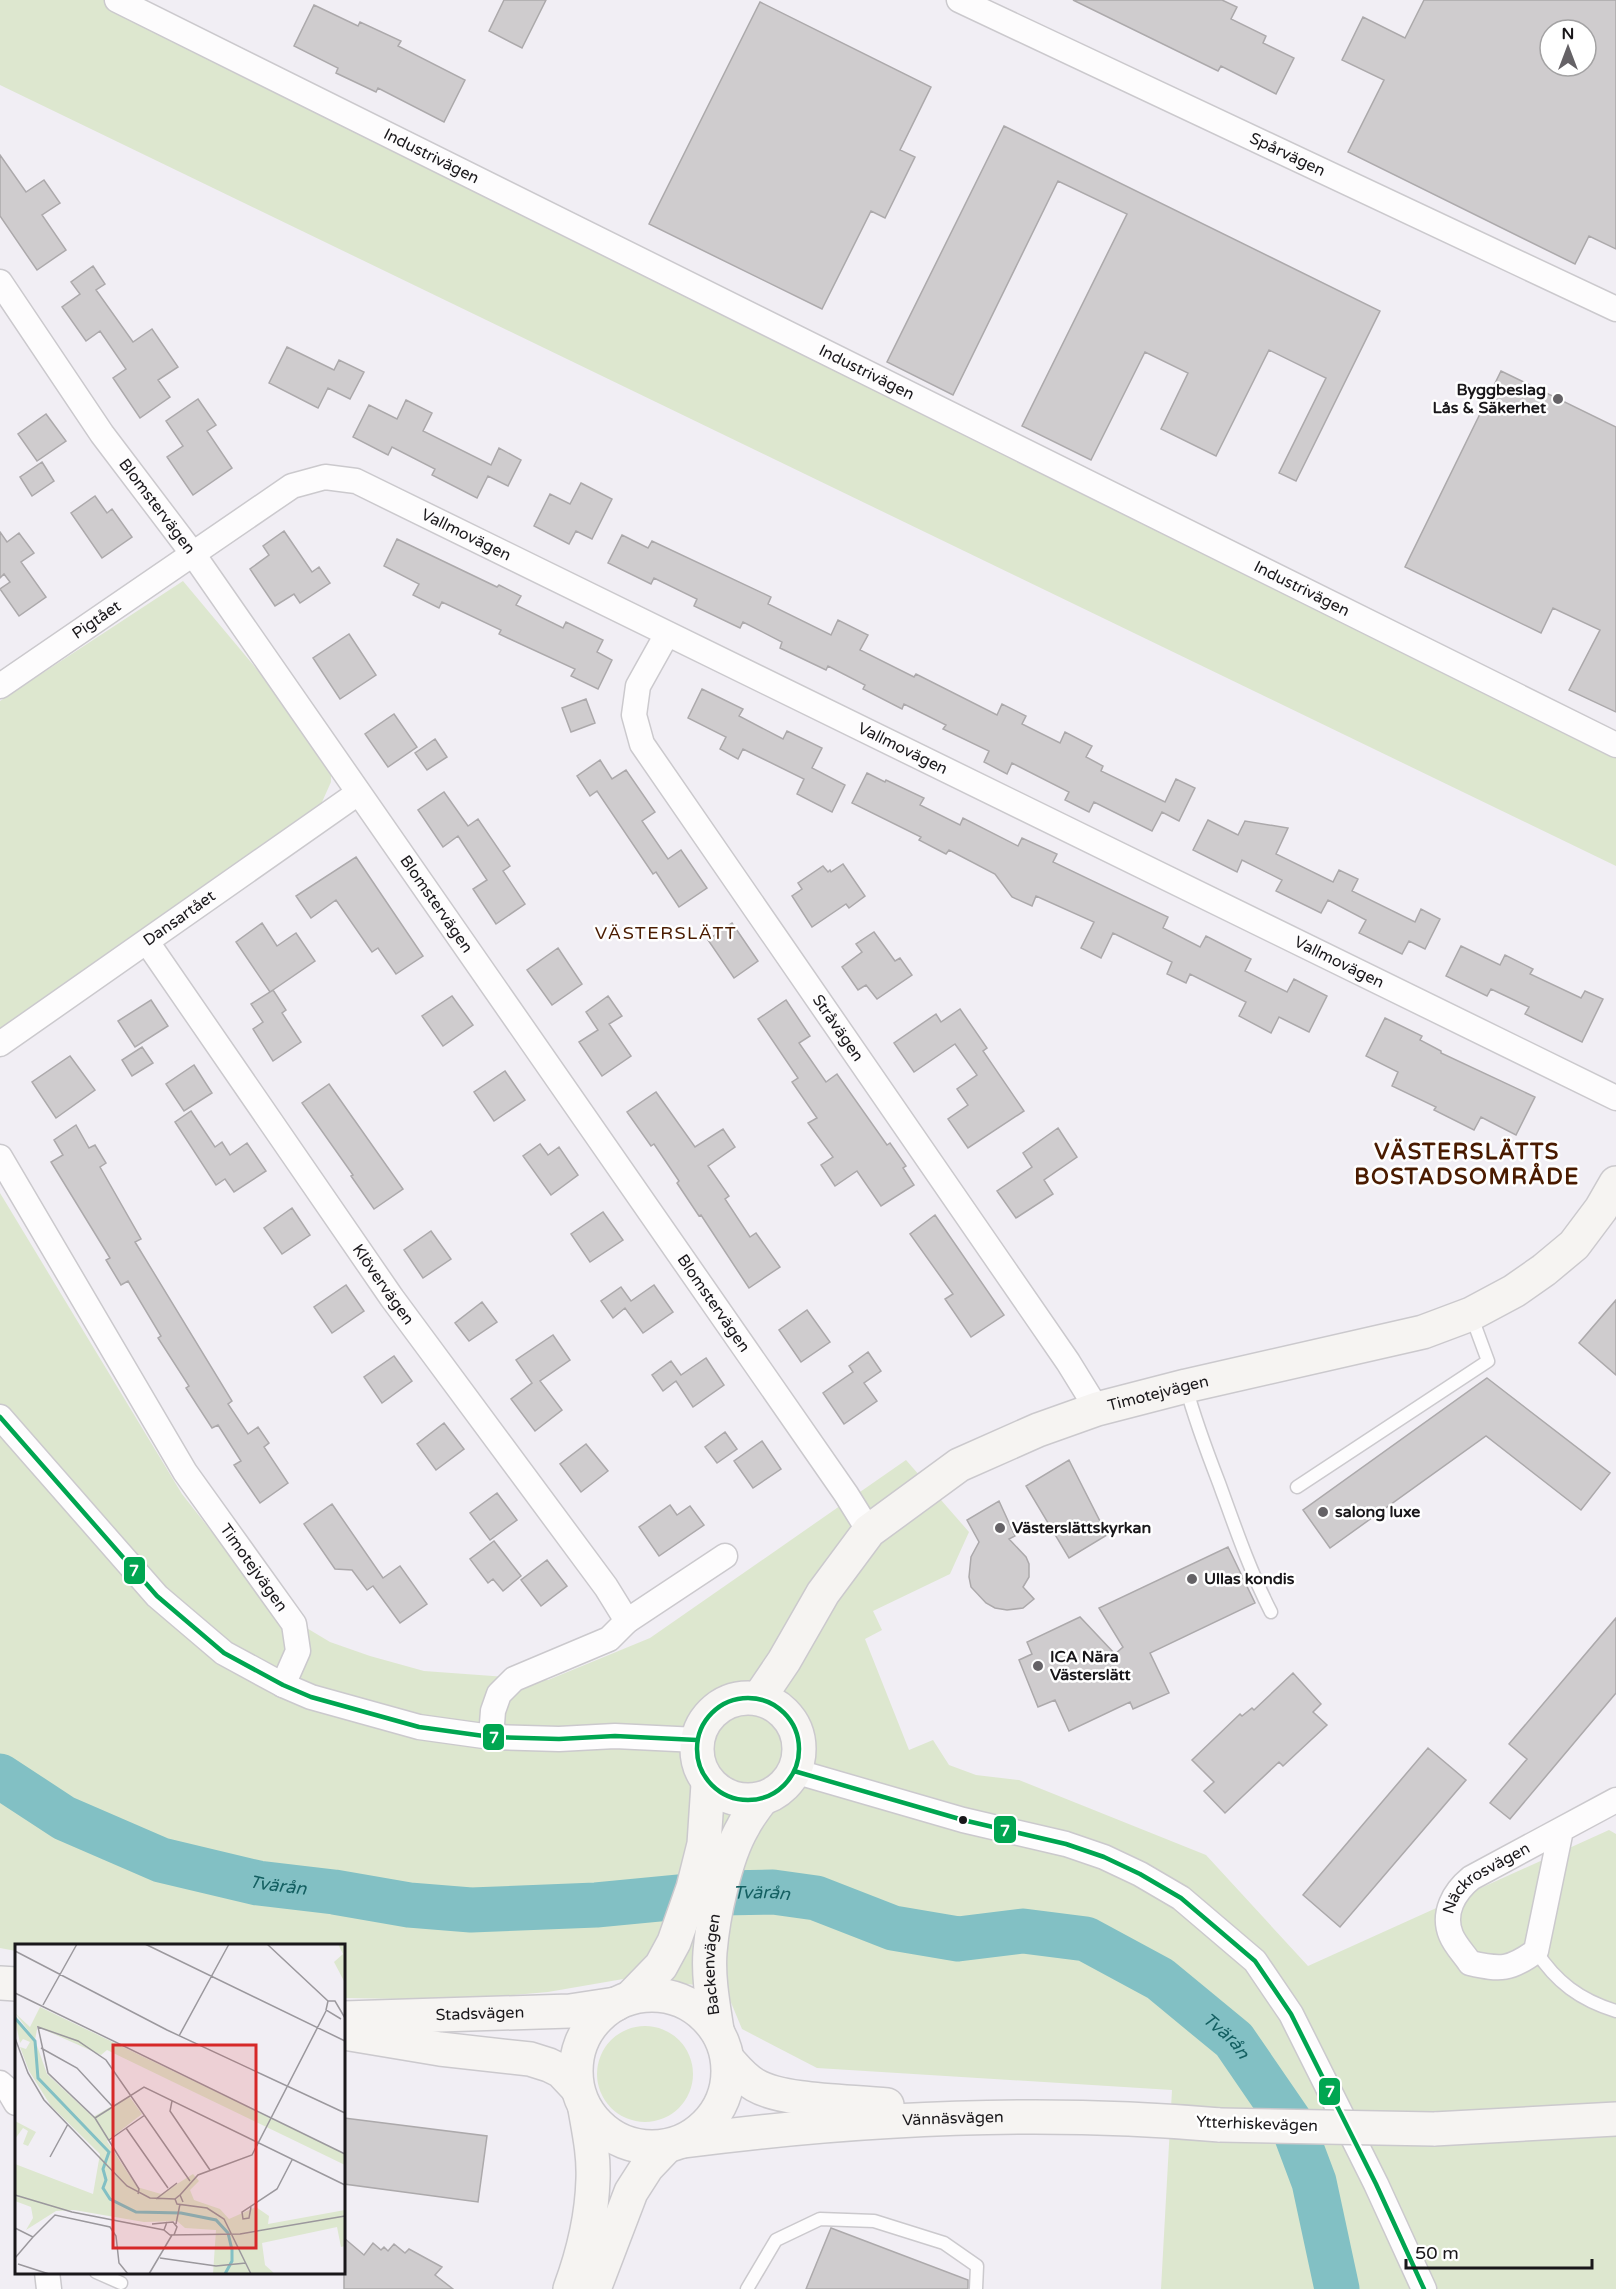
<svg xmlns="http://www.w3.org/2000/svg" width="1616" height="2289" viewBox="0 0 1616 2289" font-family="'Varela Round',sans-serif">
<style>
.green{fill:#dde7cf}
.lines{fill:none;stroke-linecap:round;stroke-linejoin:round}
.river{stroke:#82c0c4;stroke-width:45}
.building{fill:#cfccce;stroke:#aca9ab;stroke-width:1.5;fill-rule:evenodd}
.lane-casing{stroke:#cbc9cd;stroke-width:15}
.street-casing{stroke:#cbc9cd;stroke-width:27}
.secondary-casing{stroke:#cbc9cd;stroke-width:36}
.lane{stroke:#fdfcfd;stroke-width:12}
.street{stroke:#fdfcfd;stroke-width:24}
.secondary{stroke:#f6f4f2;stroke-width:33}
.secondary-bridge-casing{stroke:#cbc9cd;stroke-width:36;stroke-linecap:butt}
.secondary-bridge{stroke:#f6f4f2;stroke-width:33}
.bus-1-casing{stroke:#fff;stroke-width:9}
.bus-1{stroke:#00a651;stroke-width:4.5}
.poi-dot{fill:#656266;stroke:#fff;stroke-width:2}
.bus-dot{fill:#19171a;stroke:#fff;stroke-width:2}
.labels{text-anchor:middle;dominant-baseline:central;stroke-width:5;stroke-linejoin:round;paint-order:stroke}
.street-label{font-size:16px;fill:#19171a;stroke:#fff}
.poi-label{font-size:16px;font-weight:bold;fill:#19171a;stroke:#fff;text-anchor:start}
.neighbourhood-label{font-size:18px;letter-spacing:1.5px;fill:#4a1b00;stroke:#fff}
.water-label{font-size:18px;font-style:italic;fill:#135f61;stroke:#fff}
.district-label{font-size:22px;font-weight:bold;letter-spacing:1.5px;fill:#4a1b00;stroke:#fff}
.inset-river{fill:none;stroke:#82c0c4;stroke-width:3}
.inset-road{fill:none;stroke:#9b989d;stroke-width:1.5}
.view{fill:#d62828;fill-opacity:0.15;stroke:#d62828;stroke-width:3}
.inset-edge{fill:none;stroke:#19171a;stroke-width:3}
.line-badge{stroke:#fff;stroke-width:2}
.badge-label{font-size:16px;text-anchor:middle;font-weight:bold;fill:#fff}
</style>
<rect width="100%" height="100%" fill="#f1eef4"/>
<!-- green -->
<path class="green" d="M0,0H117L1616,745V866L0,85Z
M183,581L331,758V782L318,811L0,1035V701Z
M0,1193L182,1494L270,1606L330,1642L370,1656L424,1671L548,1680L650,1638L906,1460L969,1532L950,1574L873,1611L882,1630L865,1639L909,1750L933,1740L949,1765L976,1775L1019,1780L1206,1855L1308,1966L1609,1830L1616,1834V2289H1161L1172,2090L817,2068L742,2029L725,1988L629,1978L548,1992L459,2000L346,1998H344V1946H16V1951L0,1948Z
M597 2074a48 48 0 1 1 96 0a48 48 0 1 1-96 0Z"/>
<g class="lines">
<!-- river -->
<path class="river" id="s1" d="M0,1776L64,1818L161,1860L258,1883L334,1892L409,1905L471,1910L596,1905L721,1893L773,1892L816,1898L893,1928L958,1939L1023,1931L1086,1939L1160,1979L1234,2040L1293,2126L1314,2182L1337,2289"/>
</g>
<!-- building -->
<path class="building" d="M504,0H546L522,48L489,31Z
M1073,0H1222L1237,7L1231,19L1266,36L1263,43L1294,58L1276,94L1221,66L1218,71Z
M1424,0H1616V249L1589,236L1575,264L1348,152L1384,80L1342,60L1363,17L1405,38ZM1550,30H1586V66H1550Z
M760,2L931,87L900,150L915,157L885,218L871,211L822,309L649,224Z
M314,5L358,26L360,22L401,41L398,46L465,80L444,122L378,88L376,92L336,73L338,68L294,46Z
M1004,126L1380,311L1296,481L1279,473L1326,378L1269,350L1216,456L1161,429L1188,373L1145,352L1091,460L1022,426L1127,214L1058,181L953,395L887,362Z
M0,155L26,192L44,180L60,203L42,215L66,250L37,270L0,216Z
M93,266L105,284L96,290L133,342L152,329L178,367L158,380L170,397L140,418L113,378L126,369L100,331L86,341L62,307L80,294L71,282Z
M287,347L334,370L339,360L364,372L350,399L328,388L318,408L269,383Z
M1501,371L1616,427V712L1569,690L1600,630L1553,608L1541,633L1405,567Z
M198,399L216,425L207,431L232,468L193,495L167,457L183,446L166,421Z
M406,400L432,413L423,431L491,465L499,448L521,460L508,486L488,476L477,498L432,475L435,469L392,447L388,455L353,437L369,405L397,419Z
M46,414L66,441L37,461L18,434Z
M42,462L54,481L32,496L20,477Z
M581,483L612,499L592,539L576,531L569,544L534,526L550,494L570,504Z
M95,496L107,513L112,509L132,537L102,558L71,513Z
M284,531L312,572L319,567L330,583L300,603L294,594L275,606L250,569L269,555L263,546Z
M0,532L7,542L19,533L34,553L21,562L46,597L19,616L0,589L10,582L4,574L0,578Z
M622,535L648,548L652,541L771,597L768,604L831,635L838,620L868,635L860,650L914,677L916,674L997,715L1002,704L1026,716L1022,724L1060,743L1065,732L1092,746L1086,757L1103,766L1101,771L1165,802L1176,779L1195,788L1179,821L1162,812L1152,831L1094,802L1089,812L1065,800L1069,792L1012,763L1007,774L984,762L989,751L943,729L946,725L904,704L902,709L863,689L865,685L828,666L826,670L780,648L782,642L743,622L740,628L694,606L697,599L654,578L651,584L608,563Z
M397,539L497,587L499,585L521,596L516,605L563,628L566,622L603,640L597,652L612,660L598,689L571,676L575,669L499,634L501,630L442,602L439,608L413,595L419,584L384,566Z
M349,634L376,675L340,699L313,658Z
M702,689L743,709L739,716L783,739L787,731L822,748L812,768L845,785L832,812L797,794L804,779L743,749L738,759L720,749L726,737L688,718Z
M586,699L595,723L571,732L562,708Z
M394,714L417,747L388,767L365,734Z
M435,739L447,757L427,770L415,753Z
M600,760L612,779L626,770L655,812L642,821L668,859L681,850L707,888L679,907L656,872L653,874L597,791L590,796L577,776Z
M867,773L885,782L886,780L924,798L920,805L960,825L963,818L1018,846L1022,838L1057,854L1053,862L1168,917L1163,928L1200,947L1206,936L1251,959L1245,971L1287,992L1294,979L1327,996L1309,1032L1279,1017L1271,1033L1239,1016L1246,1002L1190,974L1186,983L1167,974L1172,962L1113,933L1101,958L1081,948L1094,922L1036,896L1032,906L1012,897L995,874L949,850L946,854L919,840L921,837L852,803Z
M444,792L468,826L478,819L510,866L503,871L525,904L496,924L473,889L487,880L458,836L443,847L418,810Z
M1208,820L1238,835L1245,821L1288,828L1276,854L1333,882L1339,870L1358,879L1352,891L1415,922L1421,909L1440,919L1425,949L1409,941L1402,954L1359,933L1366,920L1328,900L1321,913L1276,891L1282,880L1242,860L1237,872L1193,850Z
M356,857L423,956L396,974L378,948L372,952L336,900L311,918L296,896Z
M843,864L865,896L849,908L846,904L812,927L792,896L802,889L798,883L823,866L828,872L830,870L831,872Z
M262,923L277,946L296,933L315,961L270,992L236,942Z
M732,923L758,961L734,978L708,940Z
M874,932L895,961L900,958L912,975L877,999L866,985L858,990L842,967L862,952L856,944Z
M1461,946L1500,965L1505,955L1533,969L1530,974L1581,998L1585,991L1603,999L1582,1042L1525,1014L1529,1007L1491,989L1487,996L1446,976Z
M558,948L582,984L552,1005L527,970Z
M273,990L286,1010L282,1013L301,1042L273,1061L253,1029L263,1022L251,1004Z
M452,996L473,1025L443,1046L422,1016Z
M608,996L622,1016L609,1024L631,1056L602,1076L579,1042L598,1030L586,1012Z
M151,1000L168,1026L135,1047L118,1021Z
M786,1000L810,1036L799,1043L826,1082L837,1074L887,1145L890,1143L906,1166L903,1168L914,1185L881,1206L857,1171L835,1186L821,1165L833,1157L808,1123L817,1118L792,1082L798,1078L758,1019Z
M960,1009L987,1048L983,1051L1024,1111L968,1148L948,1119L968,1105L957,1089L977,1075L955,1044L914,1072L894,1043L936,1014L941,1022Z
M1385,1018L1422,1036L1420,1040L1441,1051V1053L1535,1097L1516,1135L1481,1117L1474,1130L1434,1110L1436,1107L1392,1086L1398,1072L1366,1056Z
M142,1047L153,1063L132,1076L122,1060Z
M70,1056L95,1090L56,1118L32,1082Z
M194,1065L212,1093L184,1111L166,1084Z
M505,1071L525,1100L494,1121L474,1092Z
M329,1084L403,1189L374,1209L351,1176L353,1175L302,1103Z
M656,1092L695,1147L723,1129L735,1147L708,1166L729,1196L725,1199L750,1237L756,1233L780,1267L749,1288L701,1215L699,1216L677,1183L679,1181L654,1144L651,1146L627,1112Z
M191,1111L215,1147L222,1142L230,1155L247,1143L266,1171L234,1192L225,1179L216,1185L175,1122Z
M76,1125L89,1148L95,1145L106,1163L100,1167L141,1239L135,1242L232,1401L228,1404L248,1434L258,1427L269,1443L264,1447L288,1483L260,1503L234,1465L241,1461L218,1425L212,1428L186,1388L189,1386L158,1338L161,1336L128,1281L121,1285L106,1260L110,1258L51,1162L63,1155L54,1140Z
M1058,1128L1077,1157L1044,1180L1053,1194L1016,1218L997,1191L1032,1167L1023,1153Z
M540,1144L548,1155L559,1147L578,1175L551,1195L523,1156Z
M292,1208L310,1235L282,1254L264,1228Z
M603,1212L623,1240L590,1262L571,1234Z
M935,1215L1004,1315L971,1337L945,1299L953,1294L910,1234Z
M431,1231L451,1259L423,1278L404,1250Z
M346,1285L364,1311L332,1333L314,1307Z
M654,1285L673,1312L643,1333L625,1308L613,1318L601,1301L621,1287L631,1301Z
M1616,1300V1375L1579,1343Z
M482,1302L497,1322L469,1341L455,1323Z
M807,1310L830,1342L801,1362L779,1330Z
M553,1335L570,1360L540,1381L562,1410L535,1431L511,1399L532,1383L516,1360Z
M868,1352L881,1371L864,1383L877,1401L844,1424L823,1393L853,1372L849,1366Z
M394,1356L412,1381L382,1403L364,1377Z
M706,1358L724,1385L693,1407L676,1381L663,1391L652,1375L671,1361L681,1375Z
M1487,1378L1610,1473L1581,1510L1486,1436L1330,1548L1303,1510Z
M444,1423L464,1449L436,1470L417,1444Z
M725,1432L737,1449L717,1463L705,1447Z
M762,1441L781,1469L753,1488L734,1461Z
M586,1444L608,1471L581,1492L560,1464Z
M1069,1460L1107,1535L1069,1558L1026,1486Z
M497,1493L517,1520L490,1540L470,1513Z
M999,1501L1015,1536L1009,1539L1026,1557L1029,1564V1577L1023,1587L1034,1599L1023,1608L1007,1610L995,1608L986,1603L971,1587L969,1577L971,1557L979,1542L967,1520Z
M332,1504L383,1578L400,1566L427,1604L400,1623L373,1586L367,1590L352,1570L335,1569L304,1524Z
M670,1505L677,1515L690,1506L704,1525L659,1556L639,1527Z
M494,1541L521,1576L503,1591L493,1579L488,1583L470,1559Z
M1228,1547L1255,1603L1150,1653L1169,1693L1133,1709L1130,1702L1069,1731L1055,1700L1038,1707L1019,1660L1032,1654L1027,1642L1080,1617L1115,1654L1123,1647L1099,1608Z
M547,1560L567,1586L541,1606L521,1580Z
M1616,1618V1693L1510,1819L1490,1803L1527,1759L1509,1744Z
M1293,1673L1321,1704L1313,1712L1327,1725L1283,1766L1279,1762L1225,1813L1204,1791L1214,1782L1192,1760L1240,1714L1242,1716L1252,1708L1254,1710Z
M1428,1748L1466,1780L1340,1927L1303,1895Z
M344,2118L487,2136L478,2202L344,2184Z
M831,2228L968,2280V2289H806Z
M344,2238L364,2255L373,2243L381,2250L384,2247L388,2251L394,2244L405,2253L409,2249L442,2267L435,2275L453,2289H344Z"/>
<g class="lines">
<!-- lane casing -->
<g class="lane-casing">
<path id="lane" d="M1186,1387C1195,1420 1207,1452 1219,1483C1235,1527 1250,1571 1271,1612
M1297,1487L1488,1361L1471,1315
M1536,1951C1556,1982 1580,2000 1616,2011
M96,2272L121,2283
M747,2289L776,2240L820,2219L874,2221L944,2243L977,2266L976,2289"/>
</g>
<!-- street casing -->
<g class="street-casing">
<g id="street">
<path id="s2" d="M117,0L1616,745"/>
<path id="s3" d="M959,0L1616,309"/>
<path id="s4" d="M0,282L102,434L193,554L846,1494L869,1531"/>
<path id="s5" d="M667,634L638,686L634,715L642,744L1068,1362L1097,1409"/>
<path id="s6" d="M0,686L292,486L325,477L356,481L1616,1098"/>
<path id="s7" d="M147,942L392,1298L606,1587L627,1621"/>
<path id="s8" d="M0,1044L358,793"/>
<path id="s9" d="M0,1157L185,1472L294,1624L298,1651L283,1685"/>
<path d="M0,1417L157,1596L224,1653L283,1685L311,1697L419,1727L491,1737L559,1739L615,1736L697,1740"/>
<path d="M491,1737L493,1711L499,1694L514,1679L609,1639L627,1621L725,1556"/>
<path d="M794,1771L963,1820L1066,1844L1104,1857L1140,1874L1181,1898L1255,1961L1291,2014L1376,2184L1424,2289"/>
<path id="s10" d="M1561,1830L1536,1951C1510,1970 1501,1970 1470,1963C1464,1954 1455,1945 1451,1935C1442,1913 1454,1892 1471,1878L1616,1800"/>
<path d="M0,2083L9,2091L16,2103"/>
<path d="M47,2272L49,2289"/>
</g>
</g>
<!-- secondary casing -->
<g class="secondary-casing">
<g id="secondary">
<circle cx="748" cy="1749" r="51"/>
<path id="s11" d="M759,1698L784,1661L823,1593L869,1531L959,1465L1038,1430L1097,1409L1186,1386L1423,1332L1471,1314L1514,1291L1544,1270L1574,1245L1601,1209L1616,1183"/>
<path d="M0,1983L16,1984"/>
<circle cx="652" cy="2071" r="76"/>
<path d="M631,1997L661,1966L674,1942L693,1888L704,1844L708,1784"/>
<path id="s12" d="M344,2018L570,2011L616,2004"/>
<path id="s13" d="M717,2030C713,2004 708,1977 710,1952C713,1916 725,1858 743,1827C748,1817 755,1808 761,1800"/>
<path d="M344,2033L440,2049L530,2059L549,2065L561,2071L577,2088"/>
<path d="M728,2060C736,2069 744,2079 755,2085C784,2102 852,2101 887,2105"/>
<path d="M1434,2129L1616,2119"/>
<path id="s14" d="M684,2141C861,2118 1042,2109 1220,2125"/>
<path d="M570,2289C583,2254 592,2216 593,2179C594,2155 589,2132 585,2109"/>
<path d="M594,2289L631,2192L647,2167L667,2146"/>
</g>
</g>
<!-- lane -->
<use href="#lane" class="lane"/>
<!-- street -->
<use href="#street" class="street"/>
<!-- secondary -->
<use href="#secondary" class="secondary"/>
<!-- secondary-bridge casing -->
<g class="secondary-bridge-casing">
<path id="secondary-bridge" d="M1220,2125L1434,2129"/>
</g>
<!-- secondary-bridge -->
<use href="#secondary-bridge" class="secondary-bridge"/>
<!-- bus-1 casing -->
<g class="bus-1-casing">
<path id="bus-1" d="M0,1417L157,1596L224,1653L283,1685L311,1697L419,1727L491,1737L559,1739L615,1736L697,1740
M697 1749a51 51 0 1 1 102 0a51 51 0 1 1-102 0Z
M794,1771L963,1820L1066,1844L1104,1857L1140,1874L1181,1898L1255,1961L1291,2014L1376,2184L1424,2289"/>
</g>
<!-- bus-1 -->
<use href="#bus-1" class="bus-1"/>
</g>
<!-- markers -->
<g class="poi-dot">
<circle cx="1558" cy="399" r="6"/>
<circle cx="1323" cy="1512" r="6"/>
<circle cx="1000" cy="1528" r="6"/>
<circle cx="1192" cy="1579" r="6"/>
<circle cx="1038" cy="1666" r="6"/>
</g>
<circle class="bus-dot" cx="963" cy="1820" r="5"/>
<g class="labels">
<!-- street labels -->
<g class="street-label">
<text stroke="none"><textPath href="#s3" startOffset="363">Spårvägen</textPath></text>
<text stroke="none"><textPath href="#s2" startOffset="351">Industrivägen</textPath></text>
<text stroke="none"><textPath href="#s2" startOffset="837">Industrivägen</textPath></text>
<text stroke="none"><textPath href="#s4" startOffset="274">Blomstervägen</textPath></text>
<text stroke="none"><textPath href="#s6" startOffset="542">Vallmovägen</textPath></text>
<text stroke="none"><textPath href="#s2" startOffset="1323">Industrivägen</textPath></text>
<text stroke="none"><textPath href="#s6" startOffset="117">Pigtået</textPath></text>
<text stroke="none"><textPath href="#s6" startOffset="1028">Vallmovägen</textPath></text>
<text stroke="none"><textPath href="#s4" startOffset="760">Blomstervägen</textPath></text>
<text stroke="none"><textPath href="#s8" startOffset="219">Dansartået</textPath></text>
<text stroke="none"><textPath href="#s6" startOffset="1514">Vallmovägen</textPath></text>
<text stroke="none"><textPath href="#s5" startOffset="464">Stråvägen</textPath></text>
<text stroke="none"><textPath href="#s7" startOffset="416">Klövervägen</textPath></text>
<text stroke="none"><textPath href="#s4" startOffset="1246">Blomstervägen</textPath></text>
<text stroke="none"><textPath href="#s11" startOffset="524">Timotejvägen</textPath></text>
<text stroke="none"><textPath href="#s9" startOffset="483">Timotejvägen</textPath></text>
<text stroke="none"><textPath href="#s10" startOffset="304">Näckrosvägen</textPath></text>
<text stroke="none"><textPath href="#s13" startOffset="66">Backenvägen</textPath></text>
<text stroke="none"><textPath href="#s12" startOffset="136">Stadsvägen</textPath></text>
<text stroke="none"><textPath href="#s14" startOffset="270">Vännäsvägen</textPath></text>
<text transform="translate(1257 2124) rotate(2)">Ytterhiskevägen</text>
</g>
<!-- poi labels -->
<g class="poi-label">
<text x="1546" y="390" text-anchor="end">Byggbeslag<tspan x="1546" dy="18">Lås &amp; Säkerhet</tspan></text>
<text x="1335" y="1512">salong luxe</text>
<text x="1012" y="1528">Västerslättskyrkan</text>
<text x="1204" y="1579">Ullas kondis</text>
<text x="1050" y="1657">ICA Nära<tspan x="1050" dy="18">Västerslätt</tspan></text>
</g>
<!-- neighbourhood labels -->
<g class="neighbourhood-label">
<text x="666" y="933">VÄSTERSLÄTT</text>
</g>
<!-- water labels -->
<g class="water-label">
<text stroke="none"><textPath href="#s1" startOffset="302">Tvärån</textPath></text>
<text stroke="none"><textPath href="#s1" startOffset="788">Tvärån</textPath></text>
<text stroke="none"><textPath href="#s1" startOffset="1292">Tvärån</textPath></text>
</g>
<!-- district labels -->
<g class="district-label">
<text x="1467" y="1152">VÄSTERSLÄTTS<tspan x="1467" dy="25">BOSTADSOMRÅDE</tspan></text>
</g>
</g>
<!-- overview -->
<g transform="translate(15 1944)">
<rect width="330" height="330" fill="#f1eef4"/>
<path d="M323,0H330V39L319,18L328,10ZM25,63L330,210V221L92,106L86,111L23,83V80L20,96L32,130L78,173L114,152L127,170L92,197L122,243L146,250L178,230L184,237L175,246L179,256L205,265L214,275L241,263L254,272L253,280L330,266V302L326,303L322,283L247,299L250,321L260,330H286H198L201,286L170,284L162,277L129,278L59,266L41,267L11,286L18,274L16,263L0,257V220L78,250L85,210L36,162L14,127L5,103L11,105L15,98L8,95L5,99L0,76L18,93L0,69L15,83ZM0,177L21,188L13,202L8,200L13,187L8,184L0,195Z" fill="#dde7cf"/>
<path class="inset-river" d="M0,74L20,97L23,134L94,208L88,225L91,236L88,244L95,255L121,268L166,269L201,276L213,289L217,306V317L210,330"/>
<path class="inset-road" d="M130,0L330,97M252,0L313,57H320L330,74M0,7L152,86L330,169M0,49L330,210M313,57L311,66L326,75M28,61L62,0M164,92L214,0M0,94L13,129L29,156L112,242L135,254L160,255L165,251L168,258M26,104L62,124L97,162M157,157L155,167L195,226M80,174L129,143L330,241M111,184L153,244M94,196L130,171M35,213L53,180M123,250L124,245L80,174L33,129L23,83L63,97L91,116L175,237M0,251L57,268L149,286M165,251L183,231L237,211L311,67M141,255L162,239M160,255L162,260L192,264L209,275L236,330M236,263L234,274L228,275L227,268L262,245L277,216M152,278L149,286L155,291L225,290L330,272M137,280L158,278L162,283L159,291M161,280L165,260M0,284L18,293L0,314M18,293L40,271L95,283L101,292L104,319L113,330M145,314L201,322L231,319M3,320L34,330M134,330L157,291"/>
<path class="view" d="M98,101H241V304H98Z"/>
<rect width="330" height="330" class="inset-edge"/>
</g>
<g class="line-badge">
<rect x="123" y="1556" width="23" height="29" rx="6" fill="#00a651"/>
<rect x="482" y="1723" width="23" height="28" rx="6" fill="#00a651"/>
<rect x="993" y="1815" width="24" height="29" rx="6" fill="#00a651"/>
<rect x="1318" y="2077" width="23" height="29" rx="6" fill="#00a651"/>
</g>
<g class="badge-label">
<text x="134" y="1576">7</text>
<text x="494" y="1743">7</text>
<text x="1005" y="1836">7</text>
<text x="1330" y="2097">7</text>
</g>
<!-- north arrow -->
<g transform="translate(1568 48)"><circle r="28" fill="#ffffff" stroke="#a3a2a3" stroke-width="1.5"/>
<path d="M0-4.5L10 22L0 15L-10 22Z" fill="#656266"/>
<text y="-9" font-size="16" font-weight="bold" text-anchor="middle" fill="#19171a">N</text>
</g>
<!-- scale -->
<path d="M1406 2259v9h186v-9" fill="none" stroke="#19171a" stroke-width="3"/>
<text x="1415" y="2259" font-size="18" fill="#19171a" stroke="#ffffff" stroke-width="4.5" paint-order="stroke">50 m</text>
</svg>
